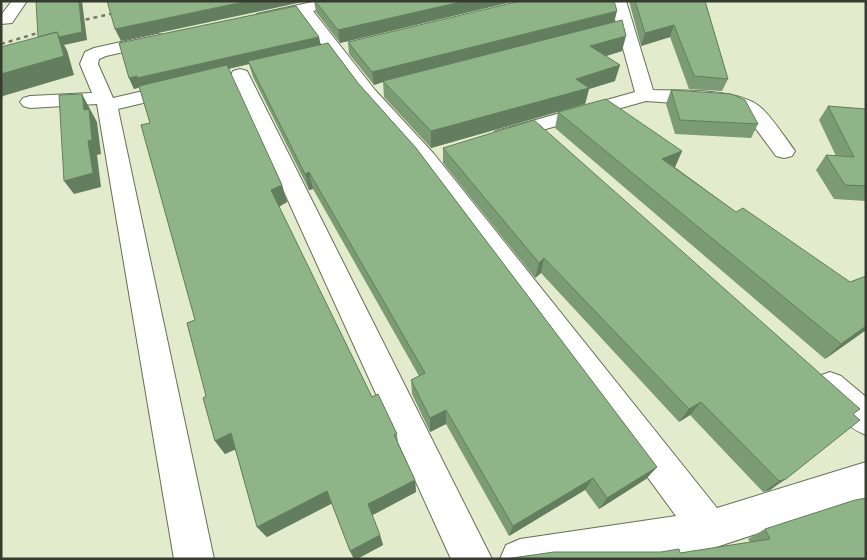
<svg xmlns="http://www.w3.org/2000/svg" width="867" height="560" viewBox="0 0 867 560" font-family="'Nunito Sans',sans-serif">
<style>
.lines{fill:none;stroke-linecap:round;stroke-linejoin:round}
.street-casing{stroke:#676f54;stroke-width:2}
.street{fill:#fff;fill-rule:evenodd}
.rail{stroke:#747967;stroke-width:2.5;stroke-dasharray:4 4;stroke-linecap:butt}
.wall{fill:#7a9b74}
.shaded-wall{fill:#637e5e}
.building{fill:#8eb487;stroke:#637e5e}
</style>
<rect width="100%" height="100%" fill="#e2eccd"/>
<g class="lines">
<!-- street casing -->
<g class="street-casing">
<path id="street" d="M12,1H27L12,23L1,24V15Z
M317,1H347L345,4L313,11L375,90L434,154L717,508L866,462V498L710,549L649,559H500L506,545L520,539L676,516L418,164L361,98L299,14L263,22L257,20L255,17L257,14Z
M610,1H626L653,90C681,91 736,88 759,106C769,113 787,140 795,151L792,156L784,158L776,156L745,114L730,107L646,101L510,139L503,141L496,139L492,135L496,131L635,92Z
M157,34L163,35L165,39L163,43L106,56L99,59L98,64L113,98L178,83L185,85L188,89L185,93L118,109L214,559H174L97,104L30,108L23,106L20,102L23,98L30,96L92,93L80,64L85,52L94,48Z
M240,69L247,71L249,75L492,559H451L231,75L233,71Z
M830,372L841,376L866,397V435C846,427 823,405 814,386L819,376Z"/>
</g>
<!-- street -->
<use href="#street" class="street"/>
<!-- rail -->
<path class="rail" d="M70,23L124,11
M1,44L51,29"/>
</g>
<!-- wall -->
<path class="wall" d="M314,1H515L340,43L316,12Z
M629,1H705L728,79L722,91L689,89L670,37L641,46Z
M296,6L319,37L320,45L328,43L358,83L416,148L657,467L646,479L599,509L585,490L509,536L446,424L430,432L412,394L411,380L419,376L313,189L309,190L253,77L249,64L228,69L282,185L287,202L279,207L372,397L378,394L397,434L398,443L415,480L416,492L372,515L380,535L383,545L357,559H354L350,551L332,503L267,537L257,527L235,449L225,454L215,441L203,398L206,396L187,323L195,320L141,125L150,123L139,87L134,89L129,78L119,43Z
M614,22L622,51L606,56L615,81L589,89L585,104L431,148L384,97L383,82L374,85L349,54L348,42Z
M671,90L758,124L751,138L675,134L666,104Z
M828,106L866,109V201L834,199L816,170L826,155L836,156L819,120Z
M558,112L682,151L675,167L736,212L850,282L866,276V330L825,359L555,128Z
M443,148L853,414L770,490L763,492L690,415L679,422L541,273L535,278L443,163Z
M765,529L866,559L680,553L750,542L748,539Z"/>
<!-- shaded-wall -->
<path class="shaded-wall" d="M79,1H82L87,40L64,45L67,50L74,75L3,96L1,101V74L57,32Z
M248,1H307L121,41L115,29Z
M465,1H515L340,43L338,30Z
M617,11L614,23L383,81V82L374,85L372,72Z
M674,25L670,37L641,46L645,33Z
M626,36L622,51L587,62L590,46Z
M319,37L321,47L248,61L249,64L142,89L141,87L134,89L129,78Z
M620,65L615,81L589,89L585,104L431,148V131L576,79Z
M82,94L97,122L101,154L97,155L101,187L74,194L64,181L84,110Z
M682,151L675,167L662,159Z
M309,172L313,189L309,190L305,174Z
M282,185L287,202L276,208L271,190Z
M544,258L541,273L535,278L539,263Z
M866,326V330L825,359L841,344Z
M701,402L690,415L679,422L689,409Z
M446,410V424L430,432V418Z
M231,433L241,447L225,454L215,441Z
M657,467L646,479L599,509L607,498Z
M593,478L585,490L509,536L513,526Z
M786,479L770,490L763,492L779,481Z
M415,480L416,492L371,516L368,504Z
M327,491L333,503L267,537L257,527Z
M380,535L383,545L357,559H354L350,551Z"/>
<!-- building -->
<path class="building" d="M36,1H79L82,32L59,37L57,32L38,37Z
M107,1H248L115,29Z
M315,1H465L338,30Z
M520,1H614L617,11L372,72L348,42Z
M635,1H705L728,79L694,76L674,25L645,33Z
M296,6L319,37L137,78V76L129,78L119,43Z
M622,20L626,36L590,46L620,65L576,79L589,88L431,131L383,81Z
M57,32L64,56L1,74V47Z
M328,43L358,83L416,148L657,467L607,498L593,478L513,526L446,410L430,418L411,380L425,373L309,172L305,174L248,61Z
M227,65L282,185L271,190L372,397L378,394L397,434L394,435L415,480L368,504L380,535L350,551L327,491L257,527L231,433L215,441L203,398L206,396L187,323L195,320L141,125L150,123L139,86Z
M671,90L731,94L745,100L758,124L680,120Z
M82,94L84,110L89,109L92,140L88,141L93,173L64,181L59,95Z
M606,99L682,151L662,159L736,212L743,208L850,282L866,276V326L841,344L558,112Z
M828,106L866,109V186L845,185L826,155L854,157Z
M534,120L860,409L853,414L860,420L786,479L779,481L701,402L689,409L544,258L539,263L443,148Z
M866,498V559H505L554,552H661L679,549L680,553L770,539L765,529L855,500Z"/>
<!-- border -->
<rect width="867" height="560" fill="none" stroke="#373a2e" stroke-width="5"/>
</svg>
